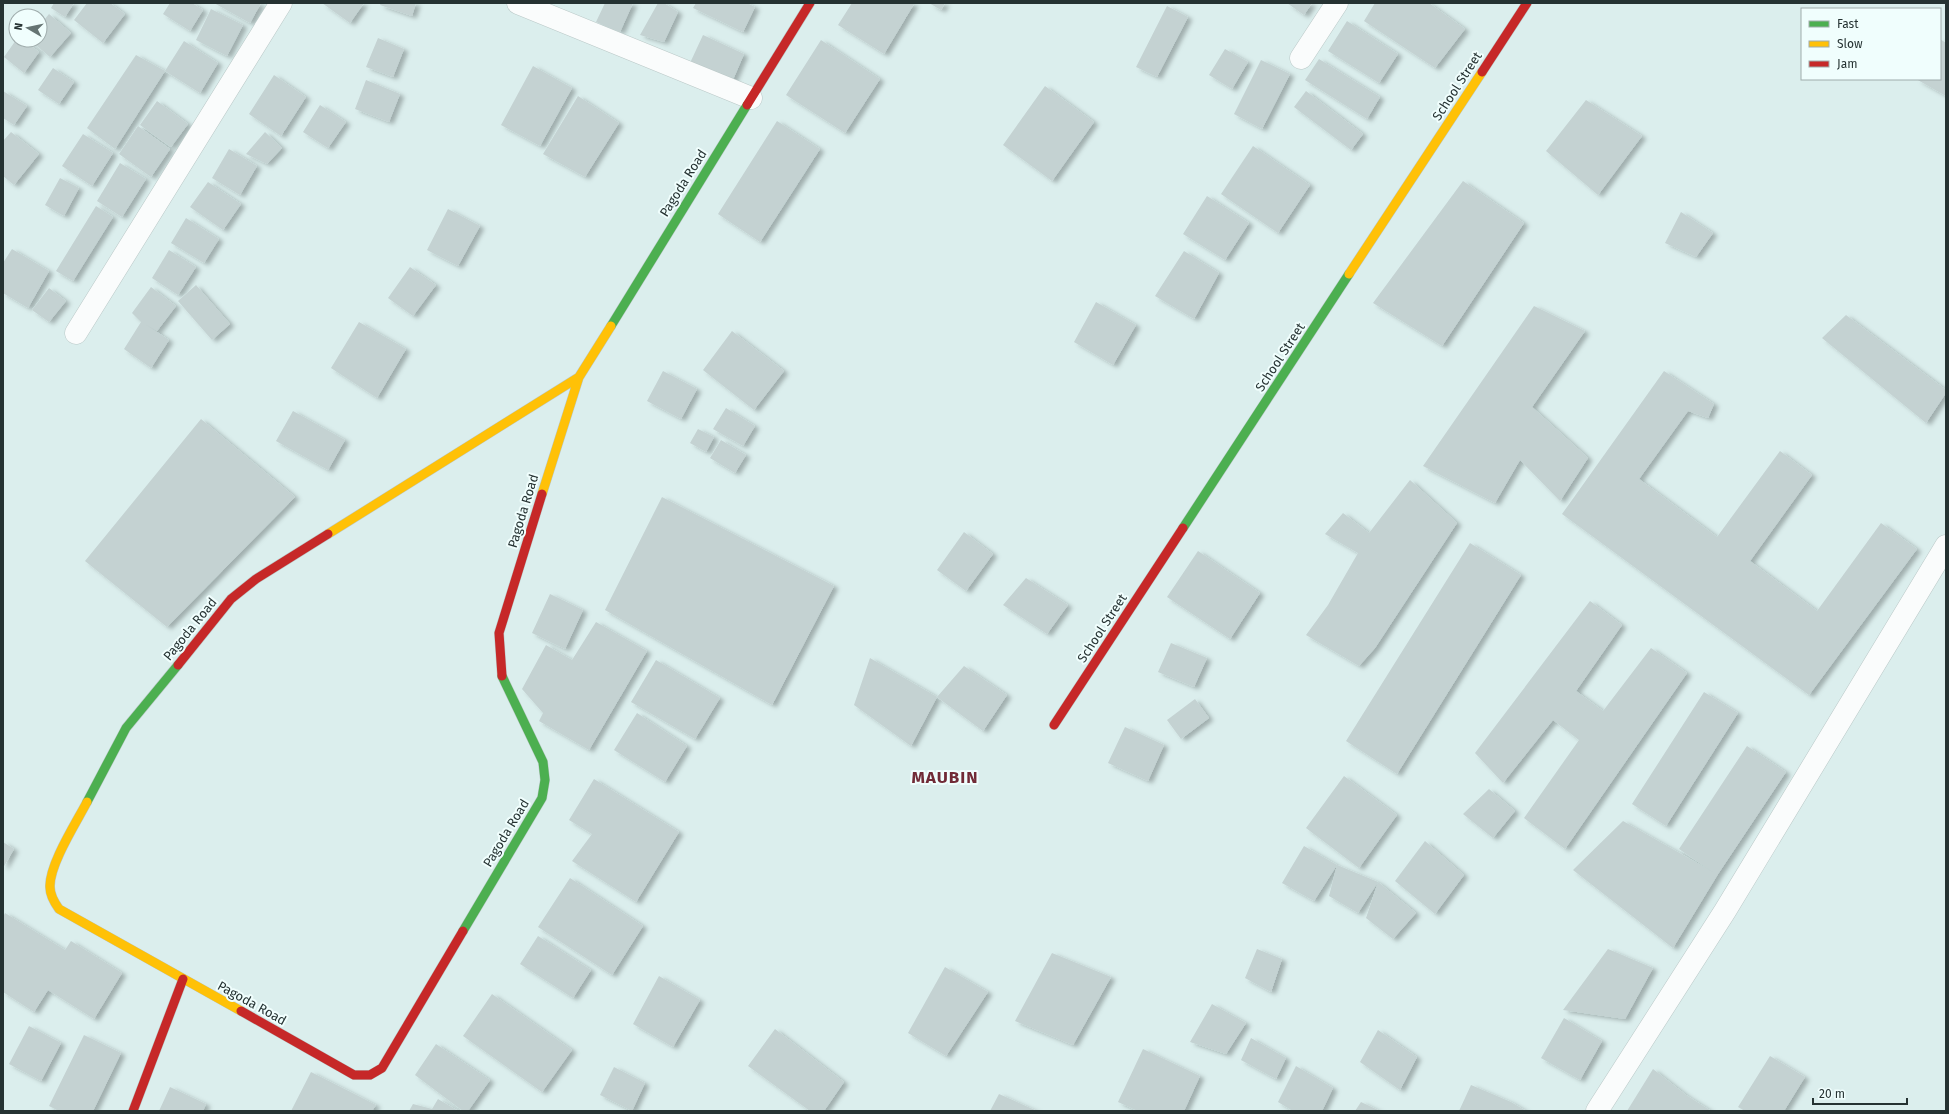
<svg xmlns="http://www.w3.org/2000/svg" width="1949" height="1114" viewBox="0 0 1949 1114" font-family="'Fira Sans',sans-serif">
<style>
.building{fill:#c4d2d2;filter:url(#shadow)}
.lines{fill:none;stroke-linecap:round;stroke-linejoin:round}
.street-casing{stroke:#bac8c7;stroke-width:23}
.fast-casing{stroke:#bac8c7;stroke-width:10}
.slow-casing{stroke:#bac8c7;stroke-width:10}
.jam-casing{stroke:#bac8c7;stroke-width:10}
.street{stroke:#fafcfc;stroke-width:22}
.fast{stroke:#4caf50;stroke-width:9}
.slow{stroke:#ffc107;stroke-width:9}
.jam{stroke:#c62828;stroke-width:9}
.labels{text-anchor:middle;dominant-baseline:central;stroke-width:4;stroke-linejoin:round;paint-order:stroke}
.street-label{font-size:13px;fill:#253232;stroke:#f0fefd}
.district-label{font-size:17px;font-weight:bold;letter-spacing:1px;fill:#712b37;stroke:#f0fefd}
</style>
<defs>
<filter id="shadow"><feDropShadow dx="4.5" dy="2.5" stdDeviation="2" flood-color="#0004"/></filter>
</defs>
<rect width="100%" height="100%" fill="#dbeeed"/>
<!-- building -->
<path class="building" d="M54,3H74L65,17L51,8Z
M87,3H110L125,14L103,43L74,20Z
M170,3H192L203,10L190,31L163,14Z
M214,3H261L250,23Z
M322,3H364L350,23Z
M381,3H416L412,16L380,5Z
M605,3H633L620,32L596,22Z
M658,3H664L678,12L664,42L640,35Z
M696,3H747L755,7L743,32L693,8Z
M852,3H912L914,4L884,54L838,25Z
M929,3H945L941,10Z
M1287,3H1312L1304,15Z
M1375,3H1429L1465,29L1435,68L1364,21Z
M1167,6L1188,17L1157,77L1136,67Z
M211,9L243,25L227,56L196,40Z
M49,14L71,33L50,57L30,40H40V25Z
M1347,21L1398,54L1379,83L1328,51Z
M703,35L744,54L732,82L690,63Z
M378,38L404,49L393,77L366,67Z
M1940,39L1946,43V96L1916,79H1940Z
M16,40H23L39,52L24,73L4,57Z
M821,40L880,79L845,133L786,95Z
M184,41L218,63L200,93L165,71Z
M1225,49L1248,62L1232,89L1209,75Z
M136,55L165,71L115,149L87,128Z
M1319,59L1380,97L1367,119L1305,80Z
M1261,60L1290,74L1262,129L1234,114Z
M533,66L572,88L540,146L501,125Z
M53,68L74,82L59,104L38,90Z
M274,75L306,97L281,136L249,114Z
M366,80L400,94L389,122L355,109Z
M1045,86L1094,122L1052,181L1003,145Z
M3,91L27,106L14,125L3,118Z
M1306,91L1363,134L1351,150L1294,107Z
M578,96L619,123L585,177L543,154Z
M1586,100L1642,136L1598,195L1546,151Z
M157,101L188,124L171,147L140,125Z
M320,105L346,122L328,148L303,132Z
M777,121L820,149L760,242L718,214Z
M138,126L170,149L151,177L119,154Z
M11,132L39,154L14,185L3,176V141Z
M265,132L282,148L267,164L246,154Z
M83,134L113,153L92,186L62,166Z
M1253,146L1310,185L1278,233L1221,194Z
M229,149L257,166L240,195L212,178Z
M120,163L146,179L122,217L97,201Z
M60,178L79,188L64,216L45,205Z
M1463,181L1524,223L1442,346L1373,303Z
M208,182L241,204L223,230L190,207Z
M1207,196L1249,223L1225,260L1183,234Z
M96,206L113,217L73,281L56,271Z
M448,209L480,226L458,266L427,250Z
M1681,212L1713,233L1696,257L1665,243Z
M186,218L219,239L204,263L171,243Z
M12,249L49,271L28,308L3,293V263Z
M169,250L196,267L178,295L152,278Z
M1184,251L1219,273L1194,319L1155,296Z
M410,267L436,285L413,316L388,298Z
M196,285L230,324L212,340L178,301Z
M151,287L176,306L157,331L145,324L169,340L151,368L124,349L141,322L132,313Z
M49,288L66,301L49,322L32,310Z
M1096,302L1136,325L1113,365L1074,342Z
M1534,306L1585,331L1532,407L1588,458L1560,501L1520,460L1495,503L1423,466Z
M1846,315L1946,390V393L1926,423L1822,338Z
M359,322L406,349L377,398L331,368Z
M732,331L784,371L754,410L703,370Z
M663,371L697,389L681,419L647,401Z
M1664,371L1714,404L1708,418L1688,411L1639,479L1717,537L1780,451L1812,475L1750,561L1817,611L1881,523L1917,549L1809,695L1562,514Z
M726,408L755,426L743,446L713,429Z
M293,411L345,440L328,470L276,441Z
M201,419L295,497L167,627L85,561Z
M698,429L714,437L706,452L690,443Z
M721,440L746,455L735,473L710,458Z
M1410,480L1457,523L1375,648L1359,666L1306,635L1328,605L1358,553L1325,534L1343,513L1369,533Z
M662,497L834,586L772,705L605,610Z
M964,532L993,554L966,591L937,570Z
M1470,543L1521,575L1397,774L1346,741Z
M1198,551L1260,593L1230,639L1167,597Z
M1026,578L1068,605L1047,634L1003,605Z
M550,594L583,610L565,649L532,633Z
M1590,601L1622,625L1576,691L1603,711L1651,648L1687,673L1565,849L1524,818L1579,740L1553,720L1503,783L1475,753Z
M596,622L647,651L589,750L539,721L543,713L522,689L546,645L572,660Z
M1171,643L1207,658L1194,687L1158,672Z
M870,658L937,697L964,666L1007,695L983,731L937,697L911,746L854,705Z
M656,660L720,698L695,739L631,702Z
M1704,692L1738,713L1666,826L1632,804Z
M1195,699L1209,718L1181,739L1167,720Z
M637,713L687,746L665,782L614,750Z
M1125,727L1164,745L1148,781L1108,763Z
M1747,746L1786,772L1718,874L1673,948L1573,870L1623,821L1713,872L1679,849Z
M1344,776L1397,815L1359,868L1306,828Z
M594,779L679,832L636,902L572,861L592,834L569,820Z
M1489,789L1515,811L1493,838L1463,814Z
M1425,841L1464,875L1435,914L1395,881Z
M3,842L14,849L3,868Z
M1304,846L1337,865L1314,901L1282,883Z
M1337,865L1378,882L1416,913L1393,939L1366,918L1378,882L1358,913L1329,896Z
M570,878L643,926L612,975L538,927Z
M5,913L65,950L71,941L122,973L94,1019L48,990L34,1012L3,992V917Z
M538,936L591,970L573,998L520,964Z
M1257,949L1282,959L1271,992L1245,978Z
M1608,949L1653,968L1625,1019L1563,1010Z
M1052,953L1111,977L1073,1045L1015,1021Z
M945,967L988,992L946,1056L908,1033Z
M659,976L700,1000L673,1047L633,1024Z
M492,994L572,1050L542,1092L463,1036Z
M1212,1004L1246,1023L1226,1054L1190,1042Z
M1564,1018L1602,1041L1580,1080L1541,1058Z
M29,1026L61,1043L41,1081L9,1064Z
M775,1029L844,1082L824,1111H810L748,1066Z
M1378,1030L1417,1057L1400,1090L1360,1062Z
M84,1035L121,1053L93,1111H59L49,1106Z
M1251,1038L1286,1058L1276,1079L1241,1060Z
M436,1044L490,1080L468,1111H463L415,1075Z
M1143,1049L1200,1076L1184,1111H1138L1118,1102Z
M1770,1056L1805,1077L1784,1111H1745L1738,1107Z
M1296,1066L1333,1088L1322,1111H1293L1278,1102Z
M614,1067L645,1083L632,1111L600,1095Z
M1653,1069L1686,1095L1711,1111H1627Z
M311,1072L376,1105L372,1111H291Z
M1471,1085L1511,1102L1526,1111H1459Z
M170,1087L206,1104L203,1111H159Z
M999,1094L1037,1111H990Z
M438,1099L458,1111H409L413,1104L432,1109Z
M1361,1102L1380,1111H1355Z"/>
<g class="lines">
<!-- street casing -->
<g class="street-casing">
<path id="street" d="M518,3L751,98
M1301,58L1337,3
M76,333L281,3
M1597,1111L1725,911L1946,546"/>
</g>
<!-- fast casing -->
<g class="fast-casing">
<path id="fast" d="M611,326L747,105
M1183,528L1349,274
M87,802L126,728L178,665
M463,931L542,798L545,780L543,762L502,676"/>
</g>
<!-- slow casing -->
<g class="slow-casing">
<path id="slow" d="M1349,274L1482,72
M542,494L579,377L611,326
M328,534L579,377
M87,802C76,823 49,865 50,887C50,895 54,902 59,909L241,1011"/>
</g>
<!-- jam casing -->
<g class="jam-casing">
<path id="jam" d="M1482,72L1527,3
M747,105L810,3
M178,665L231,599L256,579L328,534
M502,676L499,633L542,494
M1054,725L1183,528
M241,1011L354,1075H370L382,1068L463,931
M133,1111L183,979"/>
</g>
<!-- street -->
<use href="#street" class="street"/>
<!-- fast -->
<use href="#fast" class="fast"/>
<!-- slow -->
<use href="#slow" class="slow"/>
<!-- jam -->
<use href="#jam" class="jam"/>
</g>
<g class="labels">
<!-- street labels -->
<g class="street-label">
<text transform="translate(1457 86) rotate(-57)">School Street</text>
<text transform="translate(683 183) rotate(-58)">Pagoda Road</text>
<text transform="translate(1280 357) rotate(-57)">School Street</text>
<text transform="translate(523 511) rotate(-73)">Pagoda Road</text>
<text transform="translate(1102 628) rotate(-57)">School Street</text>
<text transform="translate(190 629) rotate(-51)">Pagoda Road</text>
<text transform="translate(506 833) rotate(-59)">Pagoda Road</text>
<text transform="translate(252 1003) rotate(29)">Pagoda Road</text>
</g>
<!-- district labels -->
<g class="district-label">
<text x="945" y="777">MAUBIN</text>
</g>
</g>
<!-- border -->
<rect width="1949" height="1114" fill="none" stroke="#253232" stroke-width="8"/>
<!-- legend -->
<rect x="1801" y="8" width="140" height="72" fill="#f0fefd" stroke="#9facac"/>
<rect x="1809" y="21" width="20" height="6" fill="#4caf50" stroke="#9facac"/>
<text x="1837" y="28" font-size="12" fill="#253232">Fast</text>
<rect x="1809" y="41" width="20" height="6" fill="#ffc107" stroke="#9facac"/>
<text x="1837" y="48" font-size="12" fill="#253232">Slow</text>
<rect x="1809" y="61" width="20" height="6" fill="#c62828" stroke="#9facac"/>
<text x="1837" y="68" font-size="12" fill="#253232">Jam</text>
<!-- north arrow -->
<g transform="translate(28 28) rotate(279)"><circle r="19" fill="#f0fefd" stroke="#9facac"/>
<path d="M0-3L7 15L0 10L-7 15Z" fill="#657473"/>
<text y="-6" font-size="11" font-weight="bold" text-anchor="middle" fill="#253232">N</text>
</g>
<!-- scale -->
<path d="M1813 1098v6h94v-6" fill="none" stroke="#253232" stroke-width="2"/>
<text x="1819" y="1098" font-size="12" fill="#253232" stroke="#f0fefd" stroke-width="3" paint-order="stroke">20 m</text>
</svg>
